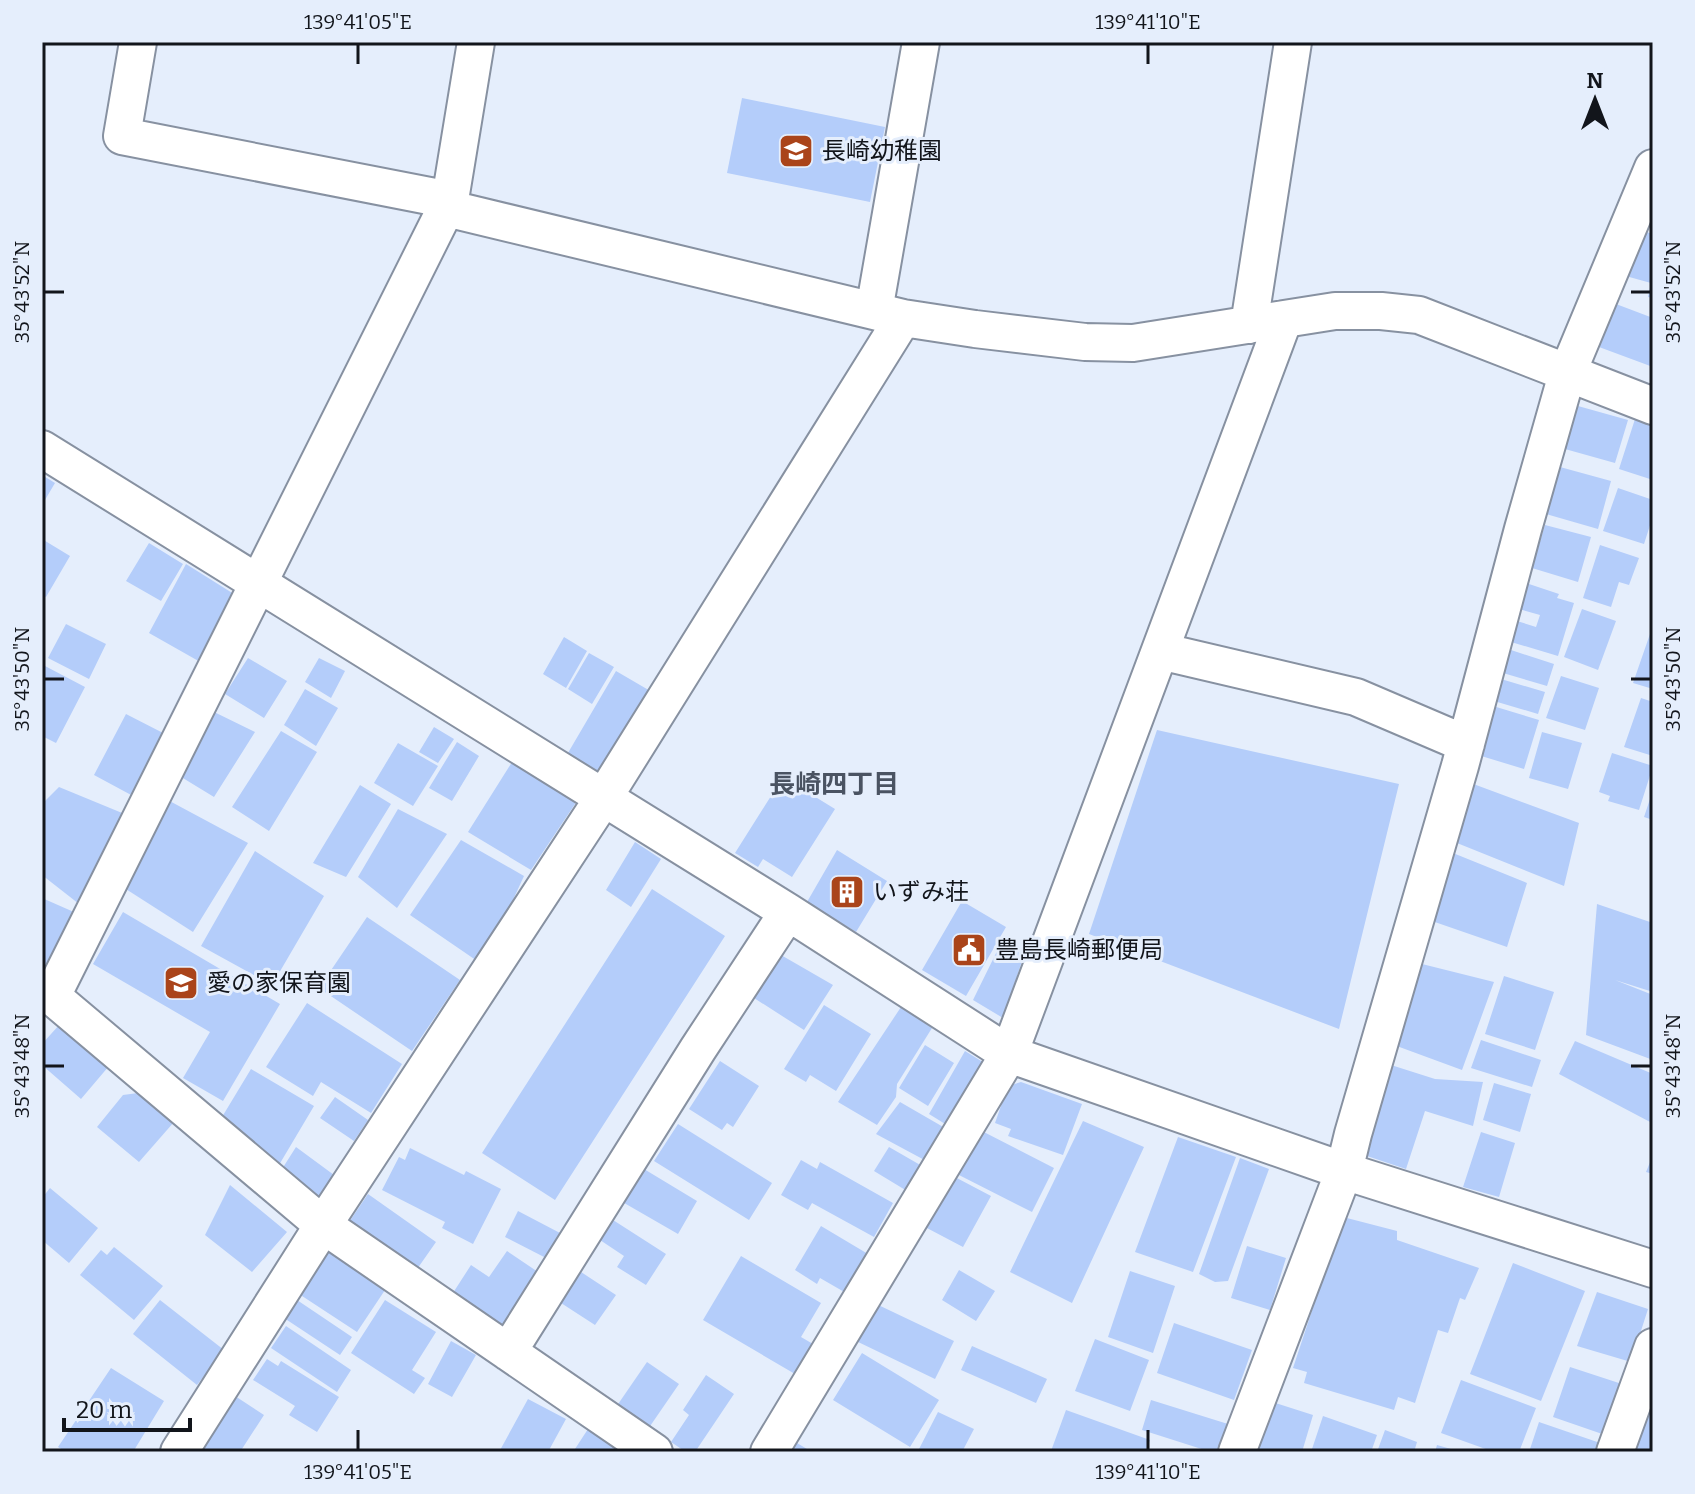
<svg xmlns="http://www.w3.org/2000/svg" width="1695" height="1494" viewBox="0 0 1695 1494" font-family="Bitter,'Noto Sans JP',serif">
<style>
.building{fill:#b4cdfa}
.lines{fill:none;stroke-linecap:round;stroke-linejoin:round}
.street-casing{stroke:#8791a1;stroke-width:40}
.street{stroke:#fff;stroke-width:36}
.ticks{fill:none;stroke:#12151b;stroke-width:3}
.labels{text-anchor:middle;dominant-baseline:central;stroke-width:6;stroke-linejoin:round;paint-order:stroke}
.poi-label{font-size:24px;fill:#12151b;stroke:#e5eefc;text-anchor:start}
.neighbourhood-label{font-size:26px;font-weight:bold;fill:#4a5362;stroke:#e5eefc}
.neatline{fill:none;stroke:#12151b;stroke-width:3}
.ticks-label{font-size:20px;text-anchor:middle;fill:#12151b}
</style>
<rect width="100%" height="100%" fill="#e5eefc"/>
<!-- building -->
<path class="building" d="M742,98L885,127L870,202L727,173Z
M1640,230L1653,234V298L1648,297L1651,283L1622,275Z
M1616,304L1653,318V367L1599,347Z
M1578,406L1628,420L1615,463L1565,449Z
M1635,419L1653,425V480L1619,469Z
M1560,467L1611,481L1598,529L1546,514Z
M42,475L55,483L42,505Z
M1618,488L1653,500V516L1644,544L1603,531Z
M1545,525L1591,537L1578,582L1532,568Z
M42,539L70,556L46,597L42,595Z
M149,543L183,564L161,601L126,581Z
M1600,545L1639,558L1629,585L1619,582L1611,607L1583,598Z
M186,564L237,596L202,663L149,633Z
M1526,583L1559,594L1557,598L1574,603L1558,656L1511,642L1517,621L1536,627L1540,615L1519,609Z
M1582,609L1616,621L1598,670L1564,657Z
M66,624L106,644L89,679L48,658Z
M1650,634L1653,635V689L1633,683Z
M564,637L587,651L566,688L543,674Z
M1511,650L1554,664L1547,686L1503,673Z
M589,653L614,667L592,704L568,689Z
M248,658L287,681L264,718L225,694Z
M319,658L345,671L331,698L305,682Z
M45,666L85,687L56,743L42,736V672Z
M616,671L652,692L605,771L591,773L565,758Z
M1561,676L1599,688L1585,730L1546,718Z
M1501,679L1545,692L1538,714L1494,701Z
M305,689L338,708L316,746L284,725Z
M1641,698L1653,702V756L1624,747Z
M1493,706L1539,720L1524,769L1478,755Z
M210,710L255,732L214,797L173,772Z
M126,714L165,734L133,796L94,775Z
M434,727L454,739L438,763L419,752Z
M1157,730L1399,784L1339,1029L1089,934Z
M281,731L317,752L269,831L232,807Z
M1542,732L1582,743L1568,789L1529,778Z
M457,742L479,756L452,801L429,788Z
M398,743L438,766L413,806L374,783Z
M1612,753L1653,766L1639,810L1608,801L1610,796L1599,792Z
M514,759L577,801L531,870L468,832Z
M783,777L835,809L792,877L763,859L758,867L735,853Z
M1468,782L1579,823L1564,886L1452,841Z
M360,785L391,804L346,877L313,863Z
M59,787L127,815L88,911L42,875V804Z
M1653,790V820L1644,817Z
M164,798L248,843L193,932L118,884Z
M398,809L447,834L397,908L358,877Z
M461,840L524,876L483,965L410,915Z
M635,842L661,859L631,907L606,890Z
M837,850L887,881L856,932L807,902Z
M255,851L324,896L272,985L201,946Z
M1448,851L1527,883L1507,947L1429,920Z
M652,889L725,936L555,1200L482,1153Z
M42,898L83,916L42,977Z
M962,901L1006,927L966,996L922,970Z
M1597,904L1653,923V992L1615,980L1653,995V1060L1586,1035Z
M123,912L280,1004L223,1101L183,1078L210,1032L93,964Z
M367,917L460,980L412,1051L319,988Z
M1001,943L1024,955L1003,1018L973,1000Z
M781,955L833,985L804,1030L754,998Z
M1418,963L1494,982L1462,1070L1394,1045Z
M1504,976L1554,992L1535,1050L1485,1034Z
M307,1003L402,1064L371,1113L321,1082L313,1096L266,1067Z
M824,1005L871,1034L836,1091L810,1075L806,1082L784,1069Z
M901,1007L932,1028L897,1084L896,1097L877,1125L838,1102Z
M60,1024L109,1066L81,1099L42,1065V1044Z
M1481,1040L1541,1060L1532,1087L1471,1068Z
M1575,1041L1653,1074L1652,1123L1559,1074Z
M925,1045L954,1063L928,1106L899,1088Z
M965,1051L986,1064L950,1127L929,1114Z
M720,1061L759,1086L733,1127L727,1123L722,1130L689,1109Z
M1391,1065L1435,1079L1483,1082L1473,1126L1425,1111L1406,1169L1361,1154Z
M251,1069L314,1106L279,1165L222,1117Z
M1021,1082L1082,1104L1063,1155L1008,1136L1011,1129L995,1123L1008,1086Z
M1494,1083L1531,1094L1520,1132L1483,1120Z
M138,1093L174,1122L139,1162L97,1127L123,1095Z
M335,1097L368,1120L354,1141L320,1118Z
M900,1102L945,1128L930,1163L876,1134Z
M1083,1121L1144,1147L1072,1303L1010,1272Z
M678,1124L772,1183L749,1220L654,1161Z
M978,1129L1054,1168L1032,1212L955,1173Z
M1481,1132L1515,1143L1499,1197L1463,1187Z
M1178,1137L1236,1157L1193,1272L1135,1252Z
M296,1147L334,1175L321,1195L310,1196L282,1169Z
M889,1147L922,1166L907,1191L874,1171Z
M410,1148L464,1175L466,1171L501,1189L473,1244L442,1228L445,1222L382,1190L399,1157L405,1160Z
M1653,1155V1174L1646,1172Z
M1240,1158L1269,1169L1228,1281L1215,1282L1199,1274Z
M801,1160L817,1169L820,1162L893,1203L874,1237L812,1203L808,1210L781,1195Z
M639,1166L697,1201L678,1234L619,1200Z
M953,1176L991,1196L963,1247L925,1227Z
M230,1185L287,1232L252,1272L205,1235Z
M50,1188L98,1228L69,1263L42,1240V1198Z
M368,1194L436,1242L415,1272L347,1225Z
M518,1211L560,1233L546,1258L505,1237Z
M1343,1217L1397,1231V1240L1479,1268L1465,1300L1460,1298L1448,1333L1438,1330L1415,1403L1398,1397L1394,1410L1304,1383L1307,1372L1293,1368Z
M613,1220L666,1254L646,1285L617,1267L624,1256L600,1240Z
M821,1226L868,1254L846,1293L820,1278L817,1284L795,1270Z
M1247,1246L1286,1258L1270,1310L1231,1298Z
M114,1247L163,1286L134,1320L80,1275L101,1250L107,1255Z
M507,1251L538,1272L500,1328L451,1296L471,1265L489,1277Z
M334,1252L387,1287L357,1332L299,1294L326,1254Z
M741,1256L821,1303L801,1337L813,1344L795,1374L703,1320Z
M1513,1263L1585,1291L1541,1401L1470,1374Z
M959,1270L995,1291L976,1321L942,1300Z
M1130,1271L1175,1286L1153,1353L1108,1337Z
M581,1272L616,1295L595,1325L561,1303Z
M1597,1292L1648,1309L1631,1362L1577,1346Z
M160,1300L224,1350L197,1385L133,1334Z
M297,1300L352,1337L340,1355L284,1318Z
M385,1300L436,1332L412,1370L425,1378L414,1394L351,1353Z
M872,1302L954,1341L935,1379L854,1340Z
M1174,1323L1252,1350L1234,1400L1157,1373Z
M286,1326L351,1370L337,1392L271,1348Z
M1095,1339L1149,1360L1130,1411L1075,1391Z
M451,1341L476,1355L452,1397L428,1384Z
M972,1346L1047,1379L1036,1403L961,1370Z
M862,1353L939,1400L910,1447L833,1400Z
M267,1359L278,1366L281,1361L339,1397L317,1432L289,1415L295,1406L253,1380Z
M647,1362L679,1384L646,1432L614,1410Z
M1570,1367L1625,1385L1608,1436L1553,1417Z
M111,1368L164,1401L133,1452H66L58,1447Z
M706,1375L734,1394L695,1452H686L671,1442L689,1415L683,1410Z
M1461,1380L1536,1408L1519,1452H1494L1441,1433Z
M1652,1392L1653,1452H1635Z
M235,1396L264,1415L240,1452H199Z
M528,1399L566,1419L548,1452H499Z
M1263,1399L1313,1415L1302,1452H1248Z
M1151,1400L1228,1424L1219,1452H1211L1142,1430Z
M1066,1410L1150,1440L1146,1452L1051,1451Z
M938,1412L974,1429L962,1452H924L919,1449Z
M1323,1416L1377,1435L1371,1452H1311Z
M1539,1422L1606,1445L1604,1452H1529Z
M588,1429L623,1452H573Z
M1385,1430L1417,1442L1414,1452H1377Z
M797,1443L812,1452H792Z
M1437,1445L1458,1451V1452H1435Z"/>
<g class="lines">
<!-- street casing -->
<g class="street-casing">
<path id="street" d="M138,42L122,136L450,200
M446,208L903,318L975,329L1085,342L1133,343L1335,311H1381L1419,315L1653,406
M874,311L921,42
M1249,325L1293,42
M42,449L788,912L1009,1054L1344,1171L1653,1269
M1160,651L1356,697L1466,744
M42,988L323,1225L654,1452
M52,996L450,200L476,42
M508,1352L698,1049L788,912
M179,1452L327,1219L604,797L903,318
M769,1452L1009,1054L1284,319
M1237,1452L1344,1171L1353,1134L1460,766L1523,529L1567,374L1653,168
M1615,1452L1653,1347"/>
</g>
<!-- street -->
<use href="#street" class="street"/>
</g>
<!-- ticks -->
<path class="ticks" d="M358,44V64M1148,44V64M44,292H64M1631,292H1651M44,679H64M1631,679H1651M44,1066H64M1631,1066H1651M358,1430V1450M1148,1430V1450"/>
<!-- icons -->
<defs>
<g id="school-square" transform="scale(1.8)"><rect x="-9" y="-9" width="18" height="18" rx="4" fill="#aa441a" stroke="#e5eefc"/><path d="M0-5L7-2L0 1L-7-2ZM-4 1L0 2.5L4 1V4Q0 6-4 4Z" fill="#fff"/></g>
<g id="building-square" transform="scale(1.8)"><rect x="-9" y="-9" width="18" height="18" rx="4" fill="#aa441a" stroke="#e5eefc"/><path d="M-4-6H4V6H1V3H-1V6H-4ZM-2.5-4.3h1.7v1.8h-1.7ZM.8-4.3h1.7v1.8H.8ZM-2.5-1h1.7V.8h-1.7ZM.8-1h1.7V.8H.8Z" fill="#fff"/></g>
<g id="civic-square" transform="scale(1.8)"><rect x="-9" y="-9" width="18" height="18" rx="4" fill="#aa441a" stroke="#e5eefc"/><path d="M-.6-6.5H3V-4.5H.6V-3L4-1V1h2V6H-6V1h2V-1L-.6-3ZM-1.2 2.5V6h2.4V2.5Z" fill="#fff"/></g>
</defs>
<g fill-rule="evenodd">
<use href="#school-square" x="796" y="151"/>
<use href="#building-square" x="847" y="892"/>
<use href="#civic-square" x="969" y="950"/>
<use href="#school-square" x="181" y="983"/>
</g>
<g class="labels">
<!-- poi labels -->
<g class="poi-label">
<text x="822" y="151">長崎幼稚園</text>
<text x="873" y="892">いずみ荘</text>
<text x="995" y="950">豊島長崎郵便局</text>
<text x="207" y="983">愛の家保育園</text>
</g>
<!-- neighbourhood labels -->
<g class="neighbourhood-label">
<text x="834" y="784">長崎四丁目</text>
</g>
</g>
<!-- border -->
<rect width="1695" height="1494" fill="none" stroke="#e5eefc" stroke-width="88"/>
<!-- north arrow -->
<g transform="translate(1595 100)" stroke="#e5eefc" stroke-width="6" paint-order="stroke">
<path d="M0-6L14 30L0 20L-14 30Z" fill="#12151b"/>
<text y="-12" font-size="22" font-weight="bold" text-anchor="middle" fill="#12151b">N</text>
</g>
<!-- scale -->
<path d="M64 1418v12h126v-12" fill="none" stroke="#12151b" stroke-width="4"/>
<text x="76" y="1418" font-size="24" fill="#12151b" stroke="#e5eefc" stroke-width="6" paint-order="stroke">20 m</text>
<rect x="44" y="44" width="1607" height="1406" class="neatline"/>
<g class="ticks-label">
<text x="358" y="29">139°41'05"E</text>
<text x="1148" y="29">139°41'10"E</text>
<text transform="translate(22 292) rotate(-90)" y="7">35°43'52"N</text>
<text transform="translate(1673 292) rotate(-90)" y="7">35°43'52"N</text>
<text transform="translate(22 679) rotate(-90)" y="7">35°43'50"N</text>
<text transform="translate(1673 679) rotate(-90)" y="7">35°43'50"N</text>
<text transform="translate(22 1066) rotate(-90)" y="7">35°43'48"N</text>
<text transform="translate(1673 1066) rotate(-90)" y="7">35°43'48"N</text>
<text x="358" y="1479">139°41'05"E</text>
<text x="1148" y="1479">139°41'10"E</text>
</g>
</svg>
